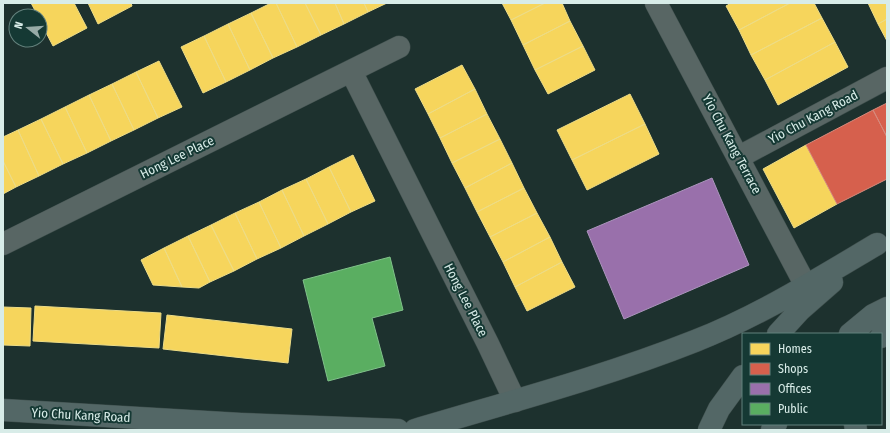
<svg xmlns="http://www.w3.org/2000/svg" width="890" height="433" viewBox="0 0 890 433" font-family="'Fira Sans Condensed',sans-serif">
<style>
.homes{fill:#f6d55c;stroke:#eddc86}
.shops{fill:#d6604d;stroke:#d78a7c}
.offices{fill:#9970ab;stroke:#ac95bd}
.public{fill:#5aae61;stroke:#80c18a}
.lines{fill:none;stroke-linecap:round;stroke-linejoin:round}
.minor-casing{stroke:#3e4e4c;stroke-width:23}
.major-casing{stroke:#3e4e4c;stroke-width:23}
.minor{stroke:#586664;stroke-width:22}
.major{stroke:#536766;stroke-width:22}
.labels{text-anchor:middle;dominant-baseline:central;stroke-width:4;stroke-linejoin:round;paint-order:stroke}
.street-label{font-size:13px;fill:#d8ece8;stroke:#153934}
</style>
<rect width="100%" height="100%" fill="#1d312e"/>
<!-- homes -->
<path class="homes" d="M31,3H74L87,28L53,46L40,21V16H38Z
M88,3H131L132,6L98,24Z
M271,3H276L297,47L273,58L251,13Z
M276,3H305L321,35L297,47Z
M305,3H335L344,24L321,35Z
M335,3H364L368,12L344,24Z
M364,3H387L368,12Z
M502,3H545L511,20Z
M545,3H562L570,21L523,45L511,20Z
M731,3H790L739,30L726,6Z
M790,3H814L822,18L751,55L739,30Z
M868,3H887V19L878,24Z
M251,13L273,58L250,70L228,24Z
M822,18L835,42L765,80L751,55Z
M887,19V41L878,24Z
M570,21L583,46L535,70L523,45Z
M228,24L250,70L226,82L204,36Z
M204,36L226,82L203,93L181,47Z
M835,42L848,67L778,105L765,80Z
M583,46L595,70L548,94L535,70Z
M159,61L182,107L158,118L136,72Z
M462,65L475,89L428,114L415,89Z
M136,72L158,118L134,130L112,84Z
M112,84L134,130L111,141L89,95Z
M475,89L487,114L440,138L428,114Z
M630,94L645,124L572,160L557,130Z
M89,95L111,141L87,153L65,107Z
M65,107L87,153L63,164L41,119Z
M487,114L500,139L452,163L440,138Z
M41,119L63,164L39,176L18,130Z
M645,124L659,154L587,190L572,160Z
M18,130L39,176L16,187L3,161V137Z
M500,139L512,163L465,188L452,163Z
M806,145L837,204L794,228L763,169Z
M353,155L375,201L351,212L329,167Z
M3,161L16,187L3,194Z
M512,163L524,188L477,212L465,188Z
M329,167L351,212L328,224L306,179Z
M306,179L328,224L304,236L282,190Z
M524,188L537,213L490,237L477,212Z
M282,190L304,236L281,248L259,202Z
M259,202L281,248L257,259L235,213Z
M235,213L257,259L234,271L211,225Z
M537,213L550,237L503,262L490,237Z
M211,225L234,271L210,282L188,236Z
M188,236L210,282L199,288L182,287L164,248Z
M550,237L562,262L515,287L503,262Z
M164,248L182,287L153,285L141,260Z
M562,262L575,287L527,311L515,287Z
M35,306L161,313L159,348L33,341Z
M3,307L31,308L30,346L3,345Z
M167,315L292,329L288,363L163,349Z"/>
<!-- shops -->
<path class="shops" d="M887,103V137L873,110Z
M873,110L887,137V179L837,204L806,145Z"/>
<!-- offices -->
<path class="offices" d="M712,178L749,265L624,319L587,231Z"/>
<!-- public -->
<path class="public" d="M390,257L403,310L372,318L385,366L328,381L303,280Z"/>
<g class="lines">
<!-- minor casing -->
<g class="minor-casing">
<path id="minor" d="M656,3L806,286
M351,71L488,344L515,401
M739,157L887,78
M3,244L399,47"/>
</g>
<!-- major casing -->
<g class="major-casing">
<path id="major" d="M778,334L800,310L832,282
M850,334L873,315L887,308
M881,337L887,326
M3,410L241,424L398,430
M855,424L856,430
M415,430C509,402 604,377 695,341C759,316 818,279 877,244
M709,430L719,409L743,376
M772,430L776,424"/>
</g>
<!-- minor -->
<use href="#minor" class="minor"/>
<!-- major -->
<use href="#major" class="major"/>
</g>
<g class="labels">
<!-- street labels -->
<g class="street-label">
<text transform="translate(813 117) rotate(-28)">Yio Chu Kang Road</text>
<text transform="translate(732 144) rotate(62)">Yio Chu Kang Terrace</text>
<text transform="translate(177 157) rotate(-26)">Hong Lee Place</text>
<text transform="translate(466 300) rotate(63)">Hong Lee Place</text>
<text transform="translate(81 415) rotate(3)">Yio Chu Kang Road</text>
</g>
</g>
<!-- border -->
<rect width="890" height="433" fill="none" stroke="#d8ece8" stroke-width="8"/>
<!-- legend -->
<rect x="742" y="333" width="140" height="92" fill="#153934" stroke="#63817c"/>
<rect x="750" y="343" width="20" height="12" fill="#f6d55c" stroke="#63817c"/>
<text x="778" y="353" font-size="12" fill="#d8ece8">Homes</text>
<rect x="750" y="363" width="20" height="12" fill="#d6604d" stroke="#63817c"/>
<text x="778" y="373" font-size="12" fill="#d8ece8">Shops</text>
<rect x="750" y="383" width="20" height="12" fill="#9970ab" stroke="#63817c"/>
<text x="778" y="393" font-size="12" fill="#d8ece8">Offices</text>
<rect x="750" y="403" width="20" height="12" fill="#5aae61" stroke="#63817c"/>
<text x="778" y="413" font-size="12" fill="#d8ece8">Public</text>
<!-- north arrow -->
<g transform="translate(28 28) rotate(287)"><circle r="19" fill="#153934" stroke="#63817c"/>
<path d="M0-3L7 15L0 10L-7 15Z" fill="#97aba7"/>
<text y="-6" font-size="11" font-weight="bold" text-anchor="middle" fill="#d8ece8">N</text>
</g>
</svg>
